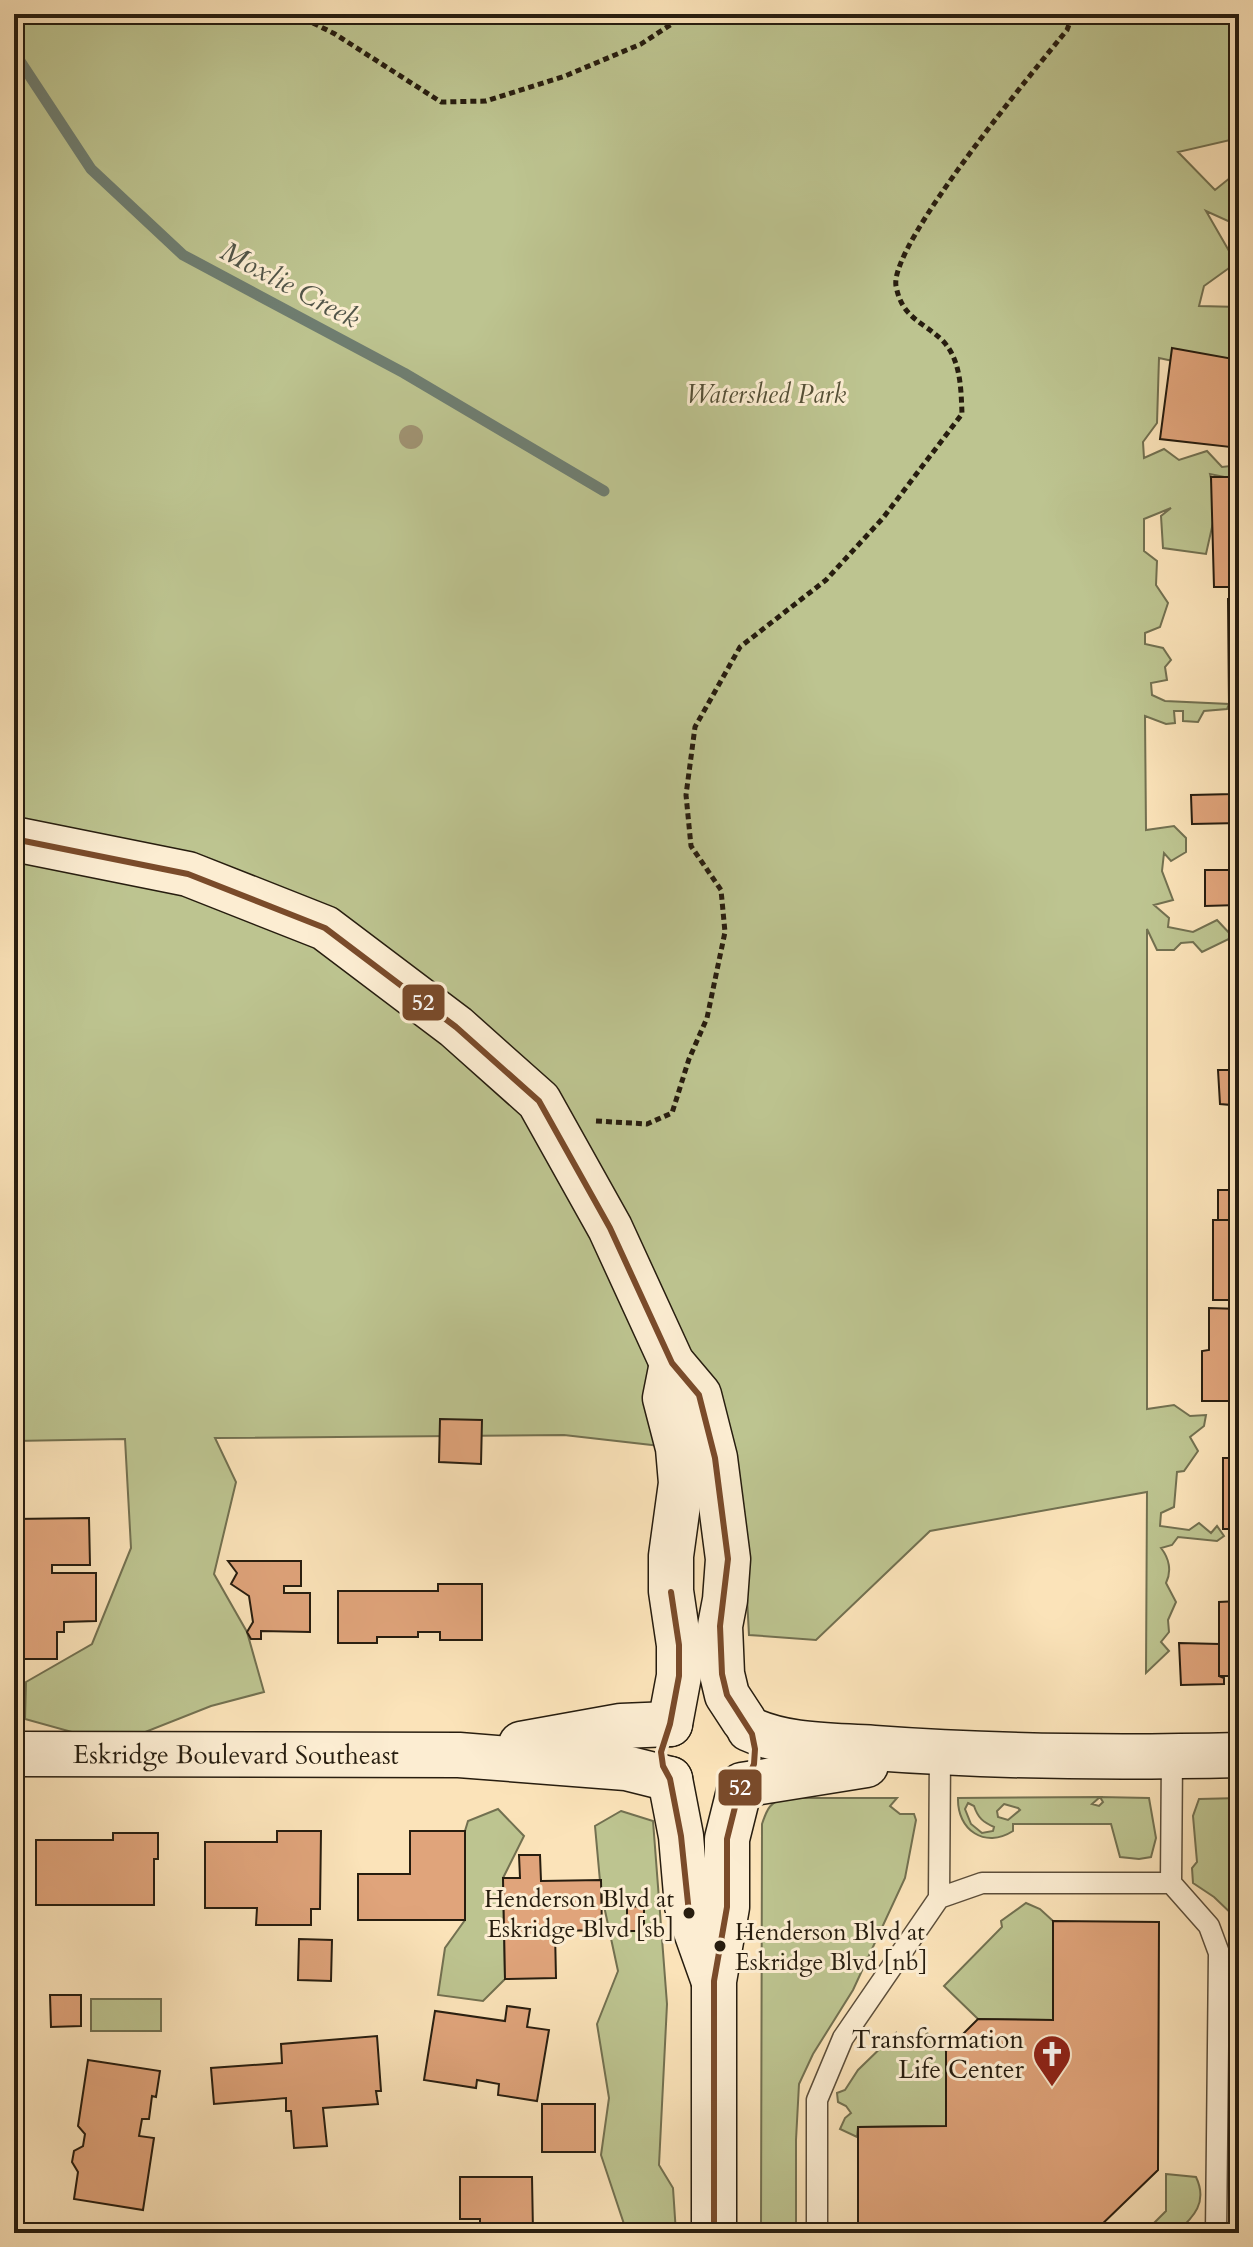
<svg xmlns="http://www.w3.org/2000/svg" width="1253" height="2247" viewBox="0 0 1253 2247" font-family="Cardo,serif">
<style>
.green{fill:#bdc490;stroke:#727050;stroke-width:2;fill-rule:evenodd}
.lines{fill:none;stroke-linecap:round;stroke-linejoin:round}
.stream{stroke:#6f7e71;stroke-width:11}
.building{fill:#e0a47b;stroke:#271d0f;stroke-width:2}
.lane-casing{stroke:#5c4e3a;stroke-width:23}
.secondary-casing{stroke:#271d0f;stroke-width:47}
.path{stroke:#271d0f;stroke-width:5;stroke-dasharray:6 4;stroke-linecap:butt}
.lane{stroke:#fcedd2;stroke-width:20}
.secondary{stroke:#fcedd2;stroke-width:44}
.bus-1-casing{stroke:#fcedd2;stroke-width:12}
.bus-1{stroke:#7a4b2a;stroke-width:6}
.tree{fill:#9f9271}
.bus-dot{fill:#271d0f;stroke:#fcedd2;stroke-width:3}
.labels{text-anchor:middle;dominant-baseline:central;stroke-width:6;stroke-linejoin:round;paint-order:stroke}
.bus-label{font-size:24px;fill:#271d0f;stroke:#fcedd2;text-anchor:end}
.park-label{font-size:26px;font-style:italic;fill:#544f36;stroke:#fcedd2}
.street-label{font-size:26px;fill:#271d0f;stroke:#fcedd2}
.poi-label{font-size:26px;fill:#271d0f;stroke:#fcedd2;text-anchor:end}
.water-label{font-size:28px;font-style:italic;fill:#515548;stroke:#fcedd2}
.line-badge{stroke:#fcedd2;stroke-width:3}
.badge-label{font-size:22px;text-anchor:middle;font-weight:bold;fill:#fff}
</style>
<rect width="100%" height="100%" fill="#fbe3b9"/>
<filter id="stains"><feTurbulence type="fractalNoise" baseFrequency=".0025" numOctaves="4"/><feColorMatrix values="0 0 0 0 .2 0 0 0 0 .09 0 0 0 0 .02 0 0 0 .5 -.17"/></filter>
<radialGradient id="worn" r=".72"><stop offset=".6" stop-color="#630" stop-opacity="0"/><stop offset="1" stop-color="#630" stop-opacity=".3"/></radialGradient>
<!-- green -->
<path class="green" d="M14,14H1239V138L1178,152L1215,190L1236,173L1239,174V226L1206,211L1236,263L1204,286L1199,306L1239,307V370L1182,363L1159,358L1157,423L1143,442L1144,458L1164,449L1179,460L1207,451L1222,467L1239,465V480L1210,474L1217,505L1206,554L1163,548L1161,516L1171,508L1144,519V551L1157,561L1156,585L1168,603L1160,627L1145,633V644L1163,648L1171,660L1165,667L1167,680L1151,683L1152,695L1165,701L1229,704L1227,709L1204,711L1198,722L1183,721V711H1174L1175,723L1166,724L1145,716L1146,830L1174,826L1186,838V852L1171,861L1164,853L1162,871L1173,900L1154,905L1169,918L1168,927L1193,932L1217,920L1233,937L1202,952L1193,942L1181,943L1174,950H1157L1147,929V1409L1174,1405L1190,1416L1206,1415L1204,1426L1190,1437L1198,1451L1184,1471L1177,1472L1174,1507L1161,1513L1160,1526L1189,1530L1199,1523L1211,1533L1217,1526L1224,1536L1217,1541L1178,1537L1172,1545L1161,1548C1169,1558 1172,1571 1166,1583L1176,1602L1168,1620L1169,1632L1161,1642L1169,1651L1146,1673L1147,1492L930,1531L816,1640L749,1635L743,1523L678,1448L564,1435L215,1438L236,1482L214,1574L247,1632L264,1692L211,1706L115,1744L25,1719L26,1682L92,1644L131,1548L125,1439L14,1441Z
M1100,1797L1092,1804L1099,1806L1103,1802L1100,1797L1149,1798L1156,1838L1151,1857L1139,1859L1120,1857L1111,1824H1013V1831C985,1849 957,1830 958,1798ZM968,1803L974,1806C978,1818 983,1822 994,1827L993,1831L982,1833L971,1824L965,1809ZM1004,1804L1018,1808L1020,1810L1008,1820L998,1817L997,1811Z
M787,1798H897L890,1806L900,1814H914L916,1820L905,1878L853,1990L813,2054L799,2084L796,2140V2233H761L762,1824C767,1809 770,1801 787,1798Z
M1239,1798V1921L1214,1897L1193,1883L1192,1868L1197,1862L1193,1816L1199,1799Z
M498,1809L524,1836L503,1878L505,1979L483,2001L438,1995L445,1948L465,1920V1831L468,1821Z
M621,1811L653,1821L667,2004L659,2165L673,2188L676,2233H627L601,2155L609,2098L597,2024L618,1971L601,1892L595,1826Z
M1026,1903L1040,1909L1053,1921V2020L978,2019L944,1986L1002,1927L1001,1921Z
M91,1999H161V2031H91Z
M896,2033L899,2045L911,2047L924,2039L927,2033L946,2051V2126L858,2127L857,2137L840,2129L845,2118L851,2113L846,2106L838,2102L837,2093L845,2090L858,2070Z
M1166,2174L1196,2177C1208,2202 1194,2217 1176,2233H1144L1166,2211Z"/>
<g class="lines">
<!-- stream -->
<path class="stream" d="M14,52L91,169L183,255L404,373L604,491"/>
</g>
<!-- building -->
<path class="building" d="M1172,348L1239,360V448L1160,439Z
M1211,477H1239V587H1214Z
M1228,599H1239V703L1229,704Z
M1233,784H1239V823L1192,824L1191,795L1233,794Z
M1238,837H1239L1238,941V905L1205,906V870H1238Z
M1218,1070H1239V1161H1232L1231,1105L1220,1104Z
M1218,1190H1239V1220H1218Z
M1213,1220H1239V1300H1213Z
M1209,1308L1239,1309V1401H1202V1351L1209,1350Z
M440,1419L482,1420L481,1464L439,1462Z
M1223,1458H1239V1529H1223Z
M89,1518L90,1565H52V1573H96V1621L64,1622V1632H57V1659H19V1580H14V1519Z
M228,1561H301V1586H284V1593H310V1632L261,1631V1639H251L247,1632L253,1622L249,1596L231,1584L237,1573Z
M438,1584H482V1640H440V1632H418V1637H377V1643H338V1591H438Z
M1239,1601V1676H1219V1602Z
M1179,1643L1219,1644V1676L1224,1678V1684L1181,1685Z
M277,1831H321L320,1909H311V1925H256L257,1908H205V1842H277Z
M410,1831H465V1920H358V1874H410Z
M113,1833H158V1859H154V1905H36V1840H113Z
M519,1855H540L541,1881L601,1880L602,1930L555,1931L556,1978L505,1979L503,1878H520Z
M644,1906V1931H627V1907Z
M1053,1921L1159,1922L1158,2170L1094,2232L858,2231V2127L946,2126V2051L978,2019L1053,2020Z
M299,1939L332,1940L331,1981L298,1980Z
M50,1995H81V2026L51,2027Z
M507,2006L530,2009L527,2027L549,2030L537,2101L498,2095L499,2084L477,2080L476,2088L424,2080L435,2011L505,2021Z
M377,2036L381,2091H376L378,2104L323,2108L327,2146L294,2148L291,2111H286V2098L214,2104L211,2068L282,2063L281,2044Z
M88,2060L160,2071L156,2097L152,2096L149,2119H142L139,2136L154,2138L143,2210L74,2199L78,2172L72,2162L74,2151L83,2146L85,2134L78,2126Z
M542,2104H595V2152H542Z
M460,2177H532L533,2232L550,2233H480V2219H460Z"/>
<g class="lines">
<!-- lane casing -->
<g class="lane-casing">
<path id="lane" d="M1172,1756L1171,1883L1209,1926L1219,1953L1216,2233
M939,1898L982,1883H1171
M817,2233V2100L843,2038L939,1898L940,1753"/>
</g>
<!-- secondary casing -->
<g class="secondary-casing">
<g id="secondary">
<path d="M14,839L188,874L325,928L456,1027L539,1101L610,1228L672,1363L699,1395L715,1458L728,1559L725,1600L720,1626L722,1674L727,1695L744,1721"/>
<path d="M670,1724L679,1676V1645L671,1591V1556L681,1483L678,1448L665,1398L672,1363"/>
<path d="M749,1729C788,1747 832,1745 874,1748C995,1757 1118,1758 1239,1755"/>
<path d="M521,1744L621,1726L670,1724"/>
<path id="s1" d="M14,1754L459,1755L626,1768L670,1779"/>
<path d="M670,1779L681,1836L687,1906L713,1979"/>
<path d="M742,1785L866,1765"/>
<path d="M714,2233V1981L727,1907V1839L740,1787"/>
</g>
</g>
<!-- path -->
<path class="path" d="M295,14L335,34L441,102L486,101L565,76L641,44L687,14
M596,1121L647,1124L672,1113L689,1059L707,1018L725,932L721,890L691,846L686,795L695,727L740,647L826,580L883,518L962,414C961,389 961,359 942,340C922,321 902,318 896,286C889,245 1036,68 1067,30L1073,14"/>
<!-- lane -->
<use href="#lane" class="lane"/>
<!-- secondary -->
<use href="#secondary" class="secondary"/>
<!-- bus-1 casing -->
<g class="bus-1-casing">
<path id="bus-1" d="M14,839L188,874L325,928L456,1027L539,1101L610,1228L672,1363L699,1395L715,1458L728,1559L720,1626L722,1674L727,1695L752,1734L755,1749L754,1764L748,1778L740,1787L727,1839V1907L714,1981V2233
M671,1592L679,1645V1676L670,1724L661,1752L663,1766L670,1779L681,1836L689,1913"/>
</g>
<!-- bus-1 -->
<use href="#bus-1" class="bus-1"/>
</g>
<!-- trees -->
<circle class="tree" cx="411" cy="437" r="12"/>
<!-- icons -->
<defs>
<g id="church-pin" transform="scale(2)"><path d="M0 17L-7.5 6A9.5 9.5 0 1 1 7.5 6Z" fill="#8f2418" stroke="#fcedd2"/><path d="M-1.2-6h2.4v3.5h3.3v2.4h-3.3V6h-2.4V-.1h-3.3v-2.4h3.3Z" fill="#fff"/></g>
</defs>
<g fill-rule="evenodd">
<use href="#church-pin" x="1052" y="2054"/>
</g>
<!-- markers -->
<g class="bus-dot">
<circle cx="689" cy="1913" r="7"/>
<circle cx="720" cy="1946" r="7"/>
</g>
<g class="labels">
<!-- bus labels -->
<g class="bus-label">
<text x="674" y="1899">Henderson Blvd at<tspan x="674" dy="30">Eskridge Blvd [sb]</tspan></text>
<text x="735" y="1932" text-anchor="start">Henderson Blvd at<tspan x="735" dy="30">Eskridge Blvd [nb]</tspan></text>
</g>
<!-- park labels -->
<g class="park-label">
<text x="766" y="394">Watershed Park</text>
</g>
<!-- street labels -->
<g class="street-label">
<text stroke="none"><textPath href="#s1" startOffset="222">Eskridge Boulevard Southeast</textPath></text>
</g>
<!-- poi labels -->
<g class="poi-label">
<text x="1024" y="2039">Transformation<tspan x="1024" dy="30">Life Center</tspan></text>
</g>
<!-- water labels -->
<g class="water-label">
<text transform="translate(290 285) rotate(28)">Moxlie Creek</text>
</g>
</g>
<g class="line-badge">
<rect x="401" y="983" width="45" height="39" rx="8" fill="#7a4b2a"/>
<rect x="717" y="1768" width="46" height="39" rx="8" fill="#7a4b2a"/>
</g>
<g class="badge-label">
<text x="423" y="1010">52</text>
<text x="740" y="1795">52</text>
</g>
<!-- margin -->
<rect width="1253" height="2247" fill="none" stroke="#fbe3b9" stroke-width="48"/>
<rect x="16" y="16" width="1221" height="2215" fill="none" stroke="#271d0f" stroke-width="4"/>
<rect x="24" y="24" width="1205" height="2199" fill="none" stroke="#271d0f" stroke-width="2"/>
<rect width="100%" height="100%" filter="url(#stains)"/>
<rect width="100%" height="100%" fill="url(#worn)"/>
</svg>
